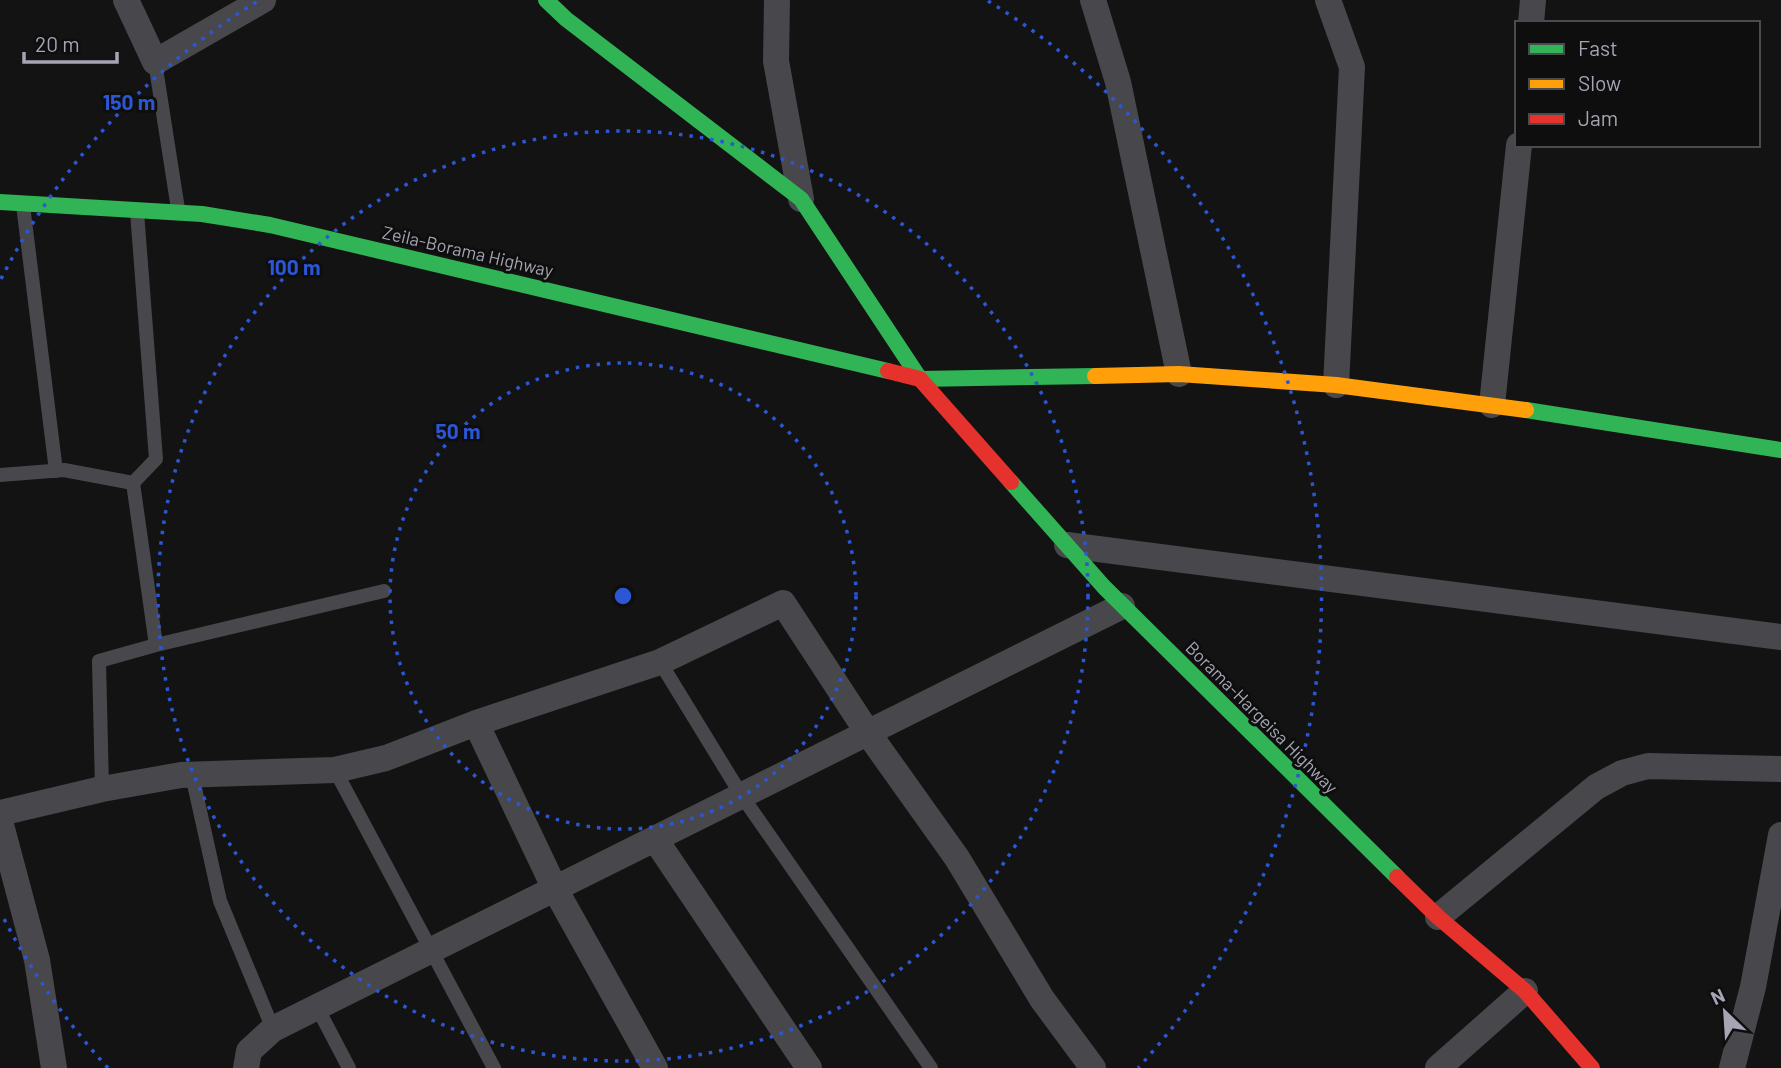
<svg xmlns="http://www.w3.org/2000/svg" width="1781" height="1068" viewBox="0 0 1781 1068" font-family="Barlow,sans-serif">
<style>
.lines{fill:none;stroke-linecap:round;stroke-linejoin:round}
.lane{stroke:#48484c;stroke-width:14}
.street{stroke:#48484c;stroke-width:26}
.fast{stroke:#30b455;stroke-width:16}
.slow{stroke:#ff9f0a;stroke-width:16}
.jam{stroke:#e5322d;stroke-width:16}
.ring{fill:none;stroke:#2b57d4;stroke-width:3.5;stroke-dasharray:3.5 7}
.labels{text-anchor:middle;dominant-baseline:central;stroke-width:6;stroke-linejoin:round;paint-order:stroke}
.street-label{font-size:18px;fill:#a5a5b4;stroke:#0e0e0f}
.centre{fill:#2b57d4;stroke:#0e0e0f;stroke-width:3.5}
.ring-label{font-size:21px;text-anchor:middle;font-weight:bold;fill:#2b57d4;stroke:#0e0e0f;stroke-width:6;stroke-linejoin:round;paint-order:stroke}
</style>
<rect width="100%" height="100%" fill="#131313"/>
<g class="lines">
<!-- lane -->
<path class="lane" d="M155,62L178,209
M23,205L56,471
M0,475L64,470L133,483
M156,645L384,591
M660,662L742,796L931,1068
M335,770L494,1068
M192,775L220,901L273,1029
M102,789L99,661L156,645L133,483L156,459L137,212
M317,1007L349,1068"/>
<!-- street -->
<path class="street" d="M126,0L155,62L263,0
M777,0L776,61L801,199
M1093,0L1118,82L1179,374
M1328,0L1352,67L1336,385
M1531,23L1533,0
M1492,405L1519,145
M1067,545L1781,637
M476,723L555,889L655,1068
M0,813L102,789L181,775L335,770L386,758L476,723L660,662L783,603L868,733L957,858L1042,999L1093,1068
M0,821L37,960L54,1068
M655,839L809,1068
M1438,917L1596,787L1622,773L1648,766L1781,769
M246,1068L249,1051L273,1029L1122,606
M1438,1068L1525,991
M1732,1068L1753,987L1781,835"/>
<!-- fast -->
<path class="fast" d="M546,0L566,19L801,199L920,379L1095,376
M0,202L202,214L270,225L888,371
M1526,410L1781,450
M1011,482L1104,587L1397,877"/>
<!-- slow -->
<path class="slow" d="M1095,376L1179,374L1336,385L1526,410"/>
<!-- jam -->
<path class="jam" d="M888,371L920,379L1011,482
M1397,877L1438,917L1525,991L1592,1068"/>
</g>
<!-- distance rings -->
<g class="ring">
<circle cx="623" cy="596" r="233"/>
<circle cx="623" cy="596" r="465"/>
<path d="M108 1068A698 698 0 0 1 1 913M1 279A698 698 0 0 1 258 1M988 1A698 698 0 0 1 1138 1068"/>
</g>
<g class="labels">
<!-- street labels -->
<g class="street-label">
<text transform="translate(468 251) rotate(13)">Zeila-Borama Highway</text>
<text transform="translate(1262 717) rotate(45)">Borama-Hargeisa Highway</text>
</g>
</g>
<circle cx="623" cy="596" r="10" class="centre"/>
<g class="ring-label">
<text x="129" y="110">150 m</text>
<text x="294" y="275">100 m</text>
<text x="458" y="439">50 m</text>
</g>
<!-- legend -->
<rect x="1515" y="21" width="245" height="126" fill="#0e0e0f" stroke="#4a4a51" stroke-width="2"/>
<rect x="1529" y="44" width="35" height="10" fill="#30b455" stroke="#4a4a51" stroke-width="2"/>
<text x="1578" y="56" font-size="21" fill="#a5a5b4">Fast</text>
<rect x="1529" y="79" width="35" height="10" fill="#ff9f0a" stroke="#4a4a51" stroke-width="2"/>
<text x="1578" y="91" font-size="21" fill="#a5a5b4">Slow</text>
<rect x="1529" y="114" width="35" height="10" fill="#e5322d" stroke="#4a4a51" stroke-width="2"/>
<text x="1578" y="126" font-size="21" fill="#a5a5b4">Jam</text>
<!-- north arrow -->
<g transform="translate(1725 1012) rotate(335)" stroke="#0e0e0f" stroke-width="5" paint-order="stroke">
<path d="M0-5L12 26L0 18L-12 26Z" fill="#a5a5b4"/>
<text y="-10" font-size="19" font-weight="bold" text-anchor="middle" fill="#a5a5b4">N</text>
</g>
<!-- scale -->
<path d="M24 52v10h93v-10" fill="none" stroke="#a5a5b4" stroke-width="3.5"/>
<text x="35" y="52" font-size="21" fill="#a5a5b4" stroke="#0e0e0f" stroke-width="5" paint-order="stroke">20 m</text>
</svg>
